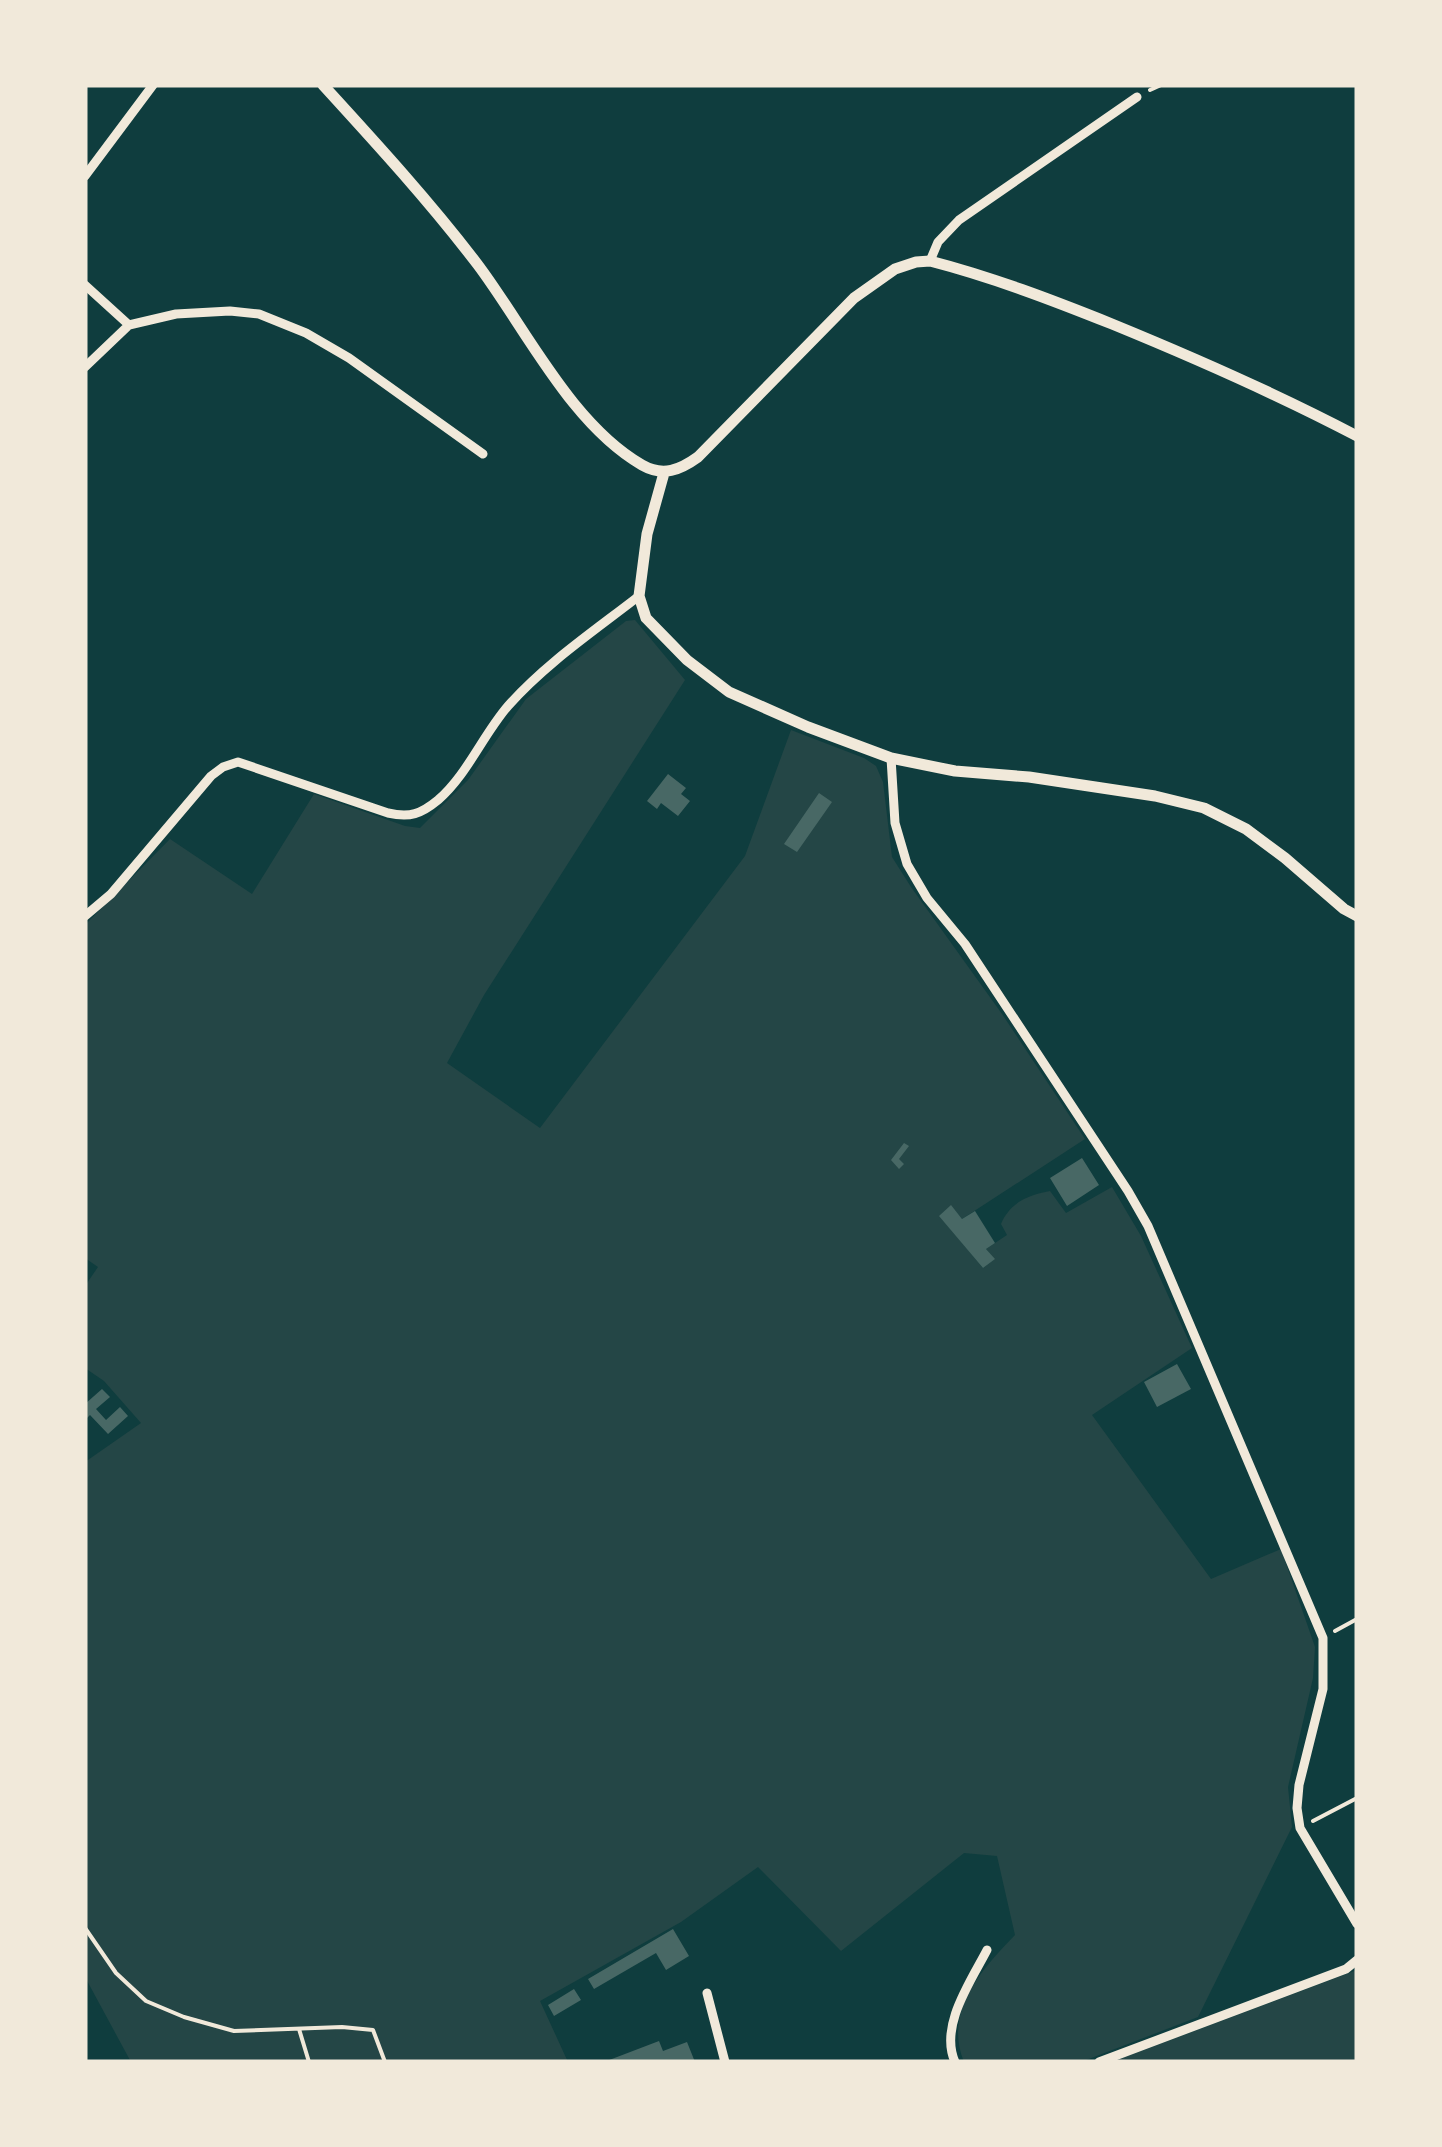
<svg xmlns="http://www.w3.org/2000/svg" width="1442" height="2147" viewBox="0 0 1442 2147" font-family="'Open Sans',sans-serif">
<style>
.green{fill:#244646}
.building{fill:#486865}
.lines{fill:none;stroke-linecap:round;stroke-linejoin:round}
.path{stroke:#f1e9da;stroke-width:4}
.minor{stroke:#f1e9da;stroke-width:9}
.tertiary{stroke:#f1e9da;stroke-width:11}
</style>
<rect width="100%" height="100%" fill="#0f3d3e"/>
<!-- green -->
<path class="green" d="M635,620L685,680L484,995L447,1063L540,1128L745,856L791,730L864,758L876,766L883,782L892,857L911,887L1002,1014L1085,1139L962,1219L951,1206L940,1216L983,1268L994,1259L986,1249L1007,1235L1001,1224C1010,1202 1029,1195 1050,1191L1066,1213L1112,1187L1141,1236L1192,1348L1092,1415L1211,1579L1281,1549L1315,1647L1313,1678L1288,1787L1292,1827L1198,2017L1081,2062H964C943,2011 982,1969 1015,1935L997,1856L964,1853L841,1951L758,1867L681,1922L540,2001L568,2062H131L85,1977V1462L141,1423L104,1381L85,1368V1286L98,1267L85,1258V925L170,839L252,894L314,794L405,826L420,828L468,780L526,699L626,621Z
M1357,1970V2062H1112Z"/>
<!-- building -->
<path class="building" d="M668,774L686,788L681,794L690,801L678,816L661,803L657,809L647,801Z
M819,793L832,802L797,852L784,844Z
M904,1143L909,1146L899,1159L904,1164L899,1169L891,1160Z
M1082,1158L1099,1185L1067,1206L1050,1178Z
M951,1205L962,1219L975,1211L995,1243L986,1249L995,1259L983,1268L939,1216Z
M1177,1364L1191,1389L1157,1407L1144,1382Z
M102,1389L110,1397L96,1409L106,1420L120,1407L128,1416L108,1434L90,1415L85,1420V1404Z
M673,1929L689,1956L666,1970L656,1953L594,1989L588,1979Z
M574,1989L581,2000L554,2016L548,2005Z
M659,2041L663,2051L687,2042L695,2062H604Z"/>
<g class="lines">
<!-- path -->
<path class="path" d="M1150,90L1161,85
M1335,1631L1357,1619
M1313,1821L1357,1798
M85,1928L116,1973L146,2001L184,2017L234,2031L342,2027L373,2030L385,2062
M299,2029L309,2062"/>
<!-- minor -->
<path class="minor" d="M85,176L153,85
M930,261L938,242L959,220L1137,97
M85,285L129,325
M85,367L129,325L176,314L230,311L259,314L306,333L349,358L483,454
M891,758L895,823L907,864L927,898L965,944L1128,1191L1148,1226L1323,1638V1689L1299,1785L1297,1808L1300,1828L1357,1924
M85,916L111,894L211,776L223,767L238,762L388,813C410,818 421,814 438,800C467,775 483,735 508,706C545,664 594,631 639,596
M707,1993L725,2062
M955,2062C939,2026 971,1981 987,1950
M1099,2062L1346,1969L1357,1960"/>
<!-- tertiary -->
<path class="tertiary" d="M323,85C376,143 430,202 478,265C526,329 571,424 642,465C663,477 680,470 698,457L854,298L895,269L916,262L930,261C992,277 1052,300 1112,324C1195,358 1277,394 1357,436
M664,473L647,534L639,596L646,618L687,660L729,692L808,727L891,758L955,771L1029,777L1155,796L1204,808L1246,829L1285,858L1344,909L1357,916"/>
</g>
<!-- border -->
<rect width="1442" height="2147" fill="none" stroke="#f1e9da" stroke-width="175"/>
</svg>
